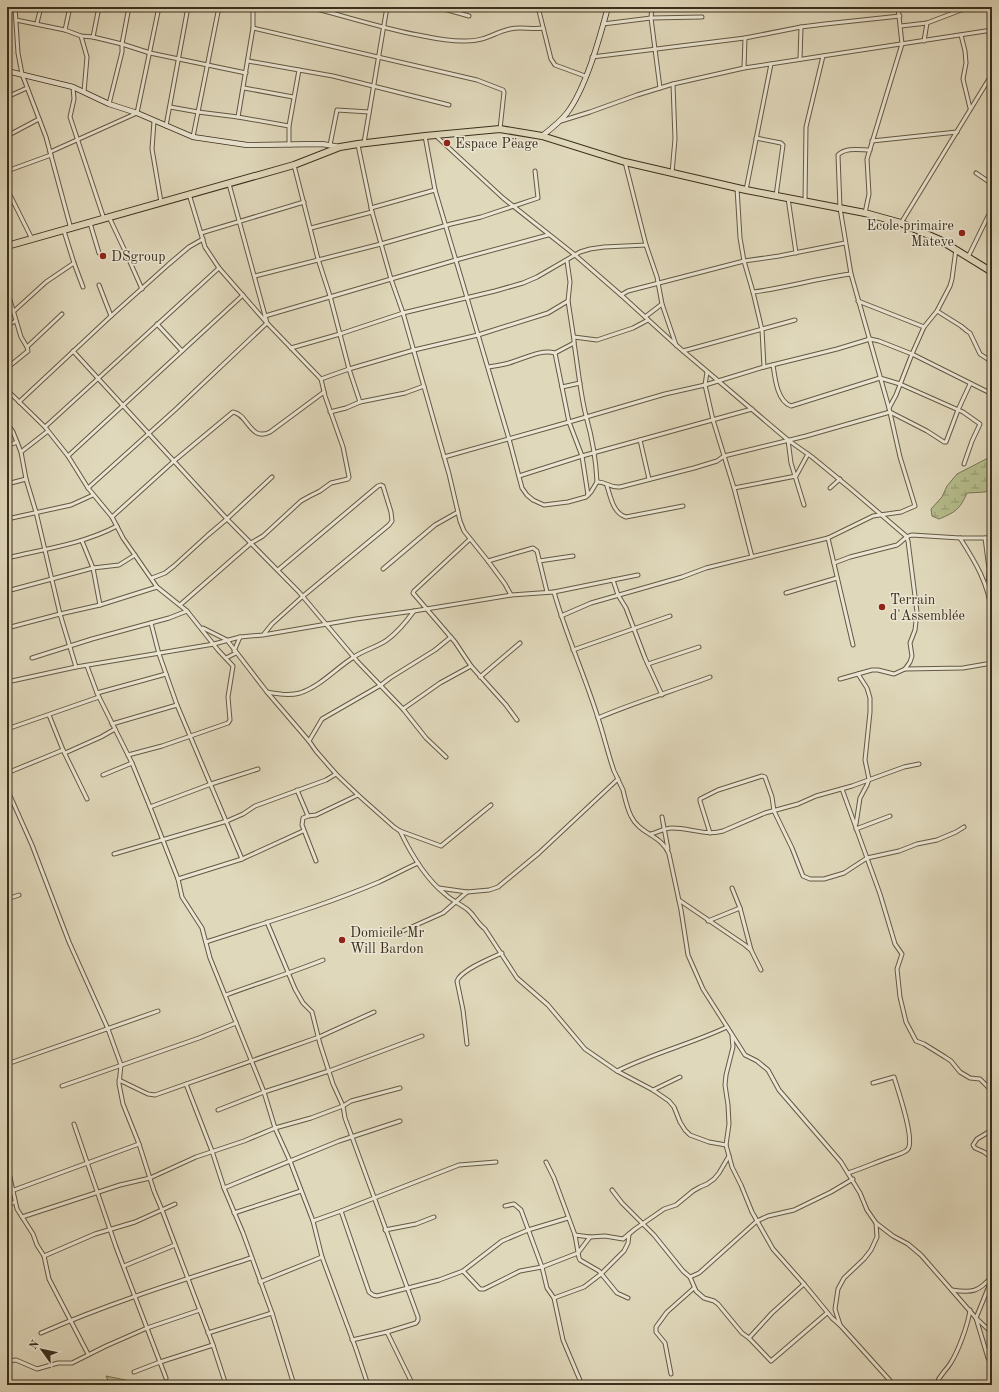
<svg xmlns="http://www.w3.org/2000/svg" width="999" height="1392" font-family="'Old Standard TT',serif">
<defs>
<pattern id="wetland-marsh" width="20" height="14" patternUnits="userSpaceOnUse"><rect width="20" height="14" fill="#b6be8d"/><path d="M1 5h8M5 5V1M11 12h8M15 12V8" fill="none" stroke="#959b73"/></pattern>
</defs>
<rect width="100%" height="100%" fill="#e0d8bb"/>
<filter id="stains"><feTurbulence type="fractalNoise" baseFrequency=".005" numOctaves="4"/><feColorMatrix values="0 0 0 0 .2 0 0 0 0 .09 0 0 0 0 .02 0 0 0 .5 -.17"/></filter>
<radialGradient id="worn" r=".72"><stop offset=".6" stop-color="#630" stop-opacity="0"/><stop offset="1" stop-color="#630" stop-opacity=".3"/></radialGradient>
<g fill="url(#wetland-marsh)" stroke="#787655">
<path d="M992,456V488L985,492L967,493C960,509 956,512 939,519L932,516L931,509L942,497L947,486L957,474Z"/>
<path d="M106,1376L150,1385H110Z"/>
</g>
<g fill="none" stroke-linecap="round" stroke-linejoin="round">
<g stroke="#645944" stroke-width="5">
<g id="street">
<path d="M15,7L18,53L22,74L46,137L71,229"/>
<path d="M309,7C345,16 381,28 418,35C433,38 451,42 466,41C486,41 493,33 510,29C521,26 532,30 543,28"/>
<path d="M437,7L469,16"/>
<path d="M538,7L551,59L555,65L585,76"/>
<path d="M652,7L651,18L660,88"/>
<path d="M16,20L65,30L81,36L93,37L122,44L150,53L246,73"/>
<path d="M37,23L41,7"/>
<path d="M603,24L651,18L702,17"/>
<path d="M901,26L927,23L969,7"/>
<path d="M253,28V7"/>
<path d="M65,30L70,7"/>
<path d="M961,35L965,51L966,63L963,79L970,108"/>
<path d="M81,36L87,57L84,92"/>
<path d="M93,37L99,7"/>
<path d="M924,41L927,23"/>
<path d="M592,57L745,38L801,27L825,24L900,16"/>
<path d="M800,59L801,27"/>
<path d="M248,61L299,70"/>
<path d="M744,68L745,38"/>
<path d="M73,87L74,99L70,117L104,219"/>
<path d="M244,88L293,97"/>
<path d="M7,97L27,88"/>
<path d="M109,104L122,52V44L129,7"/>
<path d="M170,107L198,112L238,117"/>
<path d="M154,121L152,149L161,202"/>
<path d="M561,121L590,112L637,95L673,84L744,68L992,30"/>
<path d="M166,126L188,7"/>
<path d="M289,126L299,70L333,76L449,105"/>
<path d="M7,136L39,119"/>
<path d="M425,136L435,190L509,439L522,488L527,495L533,500L544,505L568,502L586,497L591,492L597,482C605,481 609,488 620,487L694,468L717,461L724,456L806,436L890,412L927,431L944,442H946L958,410L970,384"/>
<path d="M436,136L503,198L575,255L621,295L676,345L788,440L812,457L851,489L906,536L908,541L917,612L915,630L910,643L912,656L910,662L905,669L894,674L878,670H872L840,679"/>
<path d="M193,137L219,7"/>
<path d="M756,138L781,143L783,145L776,196"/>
<path d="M872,141L957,132"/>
<path d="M364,143L387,7"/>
<path d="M289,145V126L238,117L253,28L477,80L503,90L504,92L500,129"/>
<path d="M330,145L337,110L369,112"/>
<path d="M358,145L372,212L391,279L403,313L449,474L460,521L464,531L488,561L505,584L511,595L554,592C566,635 585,676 598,718C604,736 608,754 614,771C617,777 620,784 623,790C625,799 627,808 631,816C639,834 662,835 669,854L681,910L688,955L703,989L745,1055L757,1061L768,1070L779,1090L841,1162L860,1193L867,1210L876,1223L877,1237L871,1250L864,1259L844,1278L838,1289L835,1309L840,1325"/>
<path d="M50,152L137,113L159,7"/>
<path d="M625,162L646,245L657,277L662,304L676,345"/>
<path d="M294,165L318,259L330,296L349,369L360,402"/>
<path d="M7,171L51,155"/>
<path d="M672,173L675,139L673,84"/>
<path d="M976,173L992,184"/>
<path d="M737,188L740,238L744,261L753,292L762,330L764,367"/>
<path d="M7,189L32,239"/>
<path d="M746,190L771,64"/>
<path d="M788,198L796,253"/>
<path d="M805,201L806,127L823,56"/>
<path d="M371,208L435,190"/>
<path d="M865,213L869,194L867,159L902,44L898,7"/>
<path d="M109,217L126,253L142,289"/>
<path d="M90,223L99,253"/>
<path d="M901,223L992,74"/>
<path d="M311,228L372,212"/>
<path d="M64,231L74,263L83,287"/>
<path d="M201,233L304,202"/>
<path d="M968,257L992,208"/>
<path d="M255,276L381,244L451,224L481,217L538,198L535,171"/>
<path d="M99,285L111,316"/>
<path d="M7,290L21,337L27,347"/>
<path d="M753,292C786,288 818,278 851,274"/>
<path d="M621,295L628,291L744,261L779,256L845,243"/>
<path d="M858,301L924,327"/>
<path d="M937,311L961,326L967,331L970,333L980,354L992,362"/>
<path d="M13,312L46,282L74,263"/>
<path d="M265,316L456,260L548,235"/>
<path d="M645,317L662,304"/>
<path d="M157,324L182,351"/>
<path d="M7,325L16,321"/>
<path d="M574,337L597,340L633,328L648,320"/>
<path d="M574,343C578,367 580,392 586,416C592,437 596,460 597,482"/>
<path d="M291,348L340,334L403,313L495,291L523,283L537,277L580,252L590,249L604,247L646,245"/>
<path d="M73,351L227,519L299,592L357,661L403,709L426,738L446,757"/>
<path d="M683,351L795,320"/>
<path d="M773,365C775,378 777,401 791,406L880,378L900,384L963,412L980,424L972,441L964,464"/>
<path d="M488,367C495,366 502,365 509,363C524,359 540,349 555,353"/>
<path d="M7,368L28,351L27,347L62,314"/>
<path d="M707,372L705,385L713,420L734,488L752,557"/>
<path d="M321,379L349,369L414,350L478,335L548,313L568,301"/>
<path d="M562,387L580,383"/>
<path d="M7,390L45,427L68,456L88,488L112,517L123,538L157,587L187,611L218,650L233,666L228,697L230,720L228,723L162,746L128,755"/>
<path d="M19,402L111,316L169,264L189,247L203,239"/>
<path d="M889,408L896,395L912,354L924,327L937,311L950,286L952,279L956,249"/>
<path d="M330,412L346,408L360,402L405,393L424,386"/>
<path d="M7,423L13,432L21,452L26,479L36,512L60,614L76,667"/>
<path d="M45,427L219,268"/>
<path d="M640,440L649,479"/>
<path d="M788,440L791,463L804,505"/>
<path d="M7,446L17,442"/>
<path d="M21,452L48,431"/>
<path d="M68,456L243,295"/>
<path d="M444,457L569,422L555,353L574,343V340L568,301L570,282L567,261"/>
<path d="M519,476L582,456L752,409"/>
<path d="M7,484L26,479"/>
<path d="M607,486C611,498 613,513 626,517L683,506"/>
<path d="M88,488L176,409L267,323L229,184"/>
<path d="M734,488L796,476L808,454"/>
<path d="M830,488L840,479"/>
<path d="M588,495L582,456L569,422L665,394L705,385L764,367L837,349L870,339L879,341L912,354L992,394"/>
<path d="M112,517L174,461L233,412C248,414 250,442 270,432L324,392"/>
<path d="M7,519L71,505L93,495"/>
<path d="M828,538L853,645"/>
<path d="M960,538C976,563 988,583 992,613"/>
<path d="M985,538L989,569L988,589"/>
<path d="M470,539L414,591L413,593L455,642L471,666L506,705L517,720"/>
<path d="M82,541L93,568L100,605"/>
<path d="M7,558C44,549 83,544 117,526"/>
<path d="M488,561L533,548L537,551L547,592"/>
<path d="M539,561L573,556"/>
<path d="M834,563L850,557L897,545C903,541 905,536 912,535L960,538H992"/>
<path d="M383,569L435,525L458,512"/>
<path d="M152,578L165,573L174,566L208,535L227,519L272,477"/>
<path d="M613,580L638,575"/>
<path d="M7,591L93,568L119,565L135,555"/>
<path d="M554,592L613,580L618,595L626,608L645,658L662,695"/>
<path d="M786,593L837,578"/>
<path d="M180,605L251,543L263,536L301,501L310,496L320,491L331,483L348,479L349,477L343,447L325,396L321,379L267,323L219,268L205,247L189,194"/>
<path d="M561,616L591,603L682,577L706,568L828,538L873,516L901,512L915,506L900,457L889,408L851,274L840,208L838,155C846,147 860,150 870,150"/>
<path d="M151,623L159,654L177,705L242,859"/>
<path d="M7,628L60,614L100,605L157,587"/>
<path d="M203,628L227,640L267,692L309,741L316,751L336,774L358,795"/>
<path d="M264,634L272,624L302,597L389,525L392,521L391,512L383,486L381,485L378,486L278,570"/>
<path d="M573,650L670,616"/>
<path d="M234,651L240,637"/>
<path d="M32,658L92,639L169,618L187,611"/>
<path d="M226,658L236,653"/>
<path d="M648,664L699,647"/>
<path d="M87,666L97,693L132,763L150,807L178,879L182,897L202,928L210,958L264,1092L275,1128L290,1161L313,1221L322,1257L356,1349L368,1385"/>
<path d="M905,669L963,668L992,663"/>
<path d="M480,677L520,643"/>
<path d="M7,682L76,667L214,644L240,637L263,635L356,619L414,611L511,595"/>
<path d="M267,692C278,694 289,696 300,693C321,686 336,668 354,657C364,650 377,647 387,640C398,632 406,622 414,611"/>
<path d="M97,693L166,674"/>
<path d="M403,709L440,683L471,666"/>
<path d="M49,715L63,750L87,799"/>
<path d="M598,718C635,702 673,691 710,677"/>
<path d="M112,724L177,705"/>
<path d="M7,729L99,697"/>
<path d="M309,741L322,719L381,685L390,678L435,650L451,637"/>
<path d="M992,743V742"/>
<path d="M65,753L101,737L115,729"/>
<path d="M7,773L63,750"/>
<path d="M103,775L132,763"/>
<path d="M7,789L32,845L69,942L108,1029L121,1065L119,1084L123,1104L139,1144L154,1191L162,1210L213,1345L226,1385"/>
<path d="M842,789L880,894L895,944L902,954L897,969L900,997L906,1022L916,1041L924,1044L945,1057L951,1061L960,1072L970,1078L980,1079L992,1091"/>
<path d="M297,790L308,816L303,818L302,825L316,861"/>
<path d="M150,807L211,784L258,769"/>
<path d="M308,816L316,815L358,795L394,827L400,831L441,846L491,805"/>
<path d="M662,817L668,849"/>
<path d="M856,824L860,798L867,785L869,779L865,760L870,712V698L867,688L858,674"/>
<path d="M856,829L890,816"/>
<path d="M400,831C411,854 425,878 445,894C452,901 461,904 468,910C475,916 477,923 485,929L517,978L548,1005L585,1049L617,1071L653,1090L669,1101L674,1107L680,1122L685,1130L690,1135L709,1142L726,1145"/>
<path d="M710,833L700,801V799L718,790L762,776L765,777L772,797L774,811L792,848L801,871L803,876L810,879H824L844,873L867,858L899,851L917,844L937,840L956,832L964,827"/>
<path d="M651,834C658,832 665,828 672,828C690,828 706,836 723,831L765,813L798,804L816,796L852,786L904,767L919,764"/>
<path d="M114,854L227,821L243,814L255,806L326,780L336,774"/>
<path d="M178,879L242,859L303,831"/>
<path d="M439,888L467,892L489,890L498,887L539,853L618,779"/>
<path d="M732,888L740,908L751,950"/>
<path d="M7,899L19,895"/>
<path d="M679,900L745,945L751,950L761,970"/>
<path d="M708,921L740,908"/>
<path d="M267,922L295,989L303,1003L312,1012L320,1044L333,1084L343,1106L345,1118L352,1137L418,1317V1320L416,1323L387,1332"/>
<path d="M396,934L443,913L467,892"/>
<path d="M206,942C264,923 323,906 379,882C392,876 405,869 418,863"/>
<path d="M226,995C258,983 291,973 323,960"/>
<path d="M732,1036L733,1047L726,1075L725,1085L728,1105L729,1124L726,1145L732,1167L741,1185L752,1212L773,1249L804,1284"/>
<path d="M467,1044L463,1010L457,981C461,970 491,958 502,953"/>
<path d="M7,1064L158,1011"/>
<path d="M617,1071C653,1053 691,1044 727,1027"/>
<path d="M119,1080L148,1094L155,1095L319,1037L374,1012"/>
<path d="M186,1084L212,1151L224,1188L243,1233L272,1313L294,1385"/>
<path d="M62,1086L199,1038L236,1023"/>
<path d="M653,1090L680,1077"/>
<path d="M218,1110L264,1092L329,1071L422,1036"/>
<path d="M74,1124L116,1247L166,1378"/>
<path d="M992,1130L977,1139L973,1145L975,1148L984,1152L992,1158"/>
<path d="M546,1162L554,1178L575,1235L579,1258L580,1260L599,1271L617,1293L628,1298"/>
<path d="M7,1164L17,1209L33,1234L37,1245L44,1256L49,1279L88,1354"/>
<path d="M848,1173C864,1168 878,1161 894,1156C898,1154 905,1153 908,1149C915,1139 898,1090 894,1077L873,1083"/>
<path d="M224,1188L339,1141L400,1121"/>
<path d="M14,1190L139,1144"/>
<path d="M612,1190L622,1203L654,1235L683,1271L690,1277L696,1291L704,1298L714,1301L718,1304L742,1333L749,1338L772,1313L804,1284L832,1318L840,1325L894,1385"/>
<path d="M7,1205L15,1202"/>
<path d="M505,1206L514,1204L521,1210L542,1267L547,1288L554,1298L563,1340L582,1385"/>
<path d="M341,1211L369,1292L373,1295L377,1296L439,1280L463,1271L502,1241L528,1230L568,1218"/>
<path d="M234,1213L301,1191"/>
<path d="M22,1217L120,1185L150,1178L196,1157L244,1141L275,1128L311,1118L343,1106L351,1101L400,1088"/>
<path d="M313,1221L341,1211L459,1165L496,1162"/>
<path d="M876,1223L893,1236L908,1244L921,1255L976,1318L992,1333"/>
<path d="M385,1230L416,1224L434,1217"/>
<path d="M575,1235L590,1237L605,1236L623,1239L635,1229L664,1209L676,1205L693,1191L700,1187L707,1184L714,1179L719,1173L729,1156"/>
<path d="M44,1256L95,1234L135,1222L175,1204"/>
<path d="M124,1266L175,1245"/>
<path d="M463,1271L480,1289H484L520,1271L542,1267L578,1253L590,1237"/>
<path d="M690,1277L699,1273L757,1221L768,1216L794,1210L831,1192L853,1179"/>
<path d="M260,1282L322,1257"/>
<path d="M989,1286L976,1318L988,1358L992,1366"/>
<path d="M952,1290C972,1293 979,1292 992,1276"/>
<path d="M554,1298L584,1287L601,1274L624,1251L628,1243L629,1234"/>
<path d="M41,1333C109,1303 180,1281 251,1258"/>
<path d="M208,1333L272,1313"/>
<path d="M749,1338L771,1361L827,1313"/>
<path d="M352,1340L387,1332L413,1385"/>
<path d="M7,1361L16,1360L37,1369L58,1363H72L106,1346L147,1328L200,1310"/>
<path d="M134,1372L160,1362L213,1345"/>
<path d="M671,1374L665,1343L656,1332V1327L667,1312L694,1288"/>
<path d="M936,1385C940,1374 944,1373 950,1364C958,1352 968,1325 970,1310"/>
</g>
</g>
<g stroke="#3b2f1d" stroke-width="6">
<g id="secondary">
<path d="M7,71L73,87L109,104L137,113L193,137L247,145L322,144L340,147"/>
<path d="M542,136C551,129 560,122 567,113C586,88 600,37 608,7"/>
</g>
</g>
<g stroke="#3b2f1d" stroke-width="8">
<path id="highway" d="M7,246L294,165L340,147L358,144L425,136L500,129L542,136L625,162L746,190L865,213L901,223L940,240L992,272"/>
</g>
<use href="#street" stroke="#ebe6d3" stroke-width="3"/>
<use href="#secondary" stroke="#ebe6d3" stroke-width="4.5"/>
<use href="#highway" stroke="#e0d8bb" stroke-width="6"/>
</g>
<g fill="#8f2418" stroke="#ebe6d3" stroke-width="1.5">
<circle cx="447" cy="143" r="4"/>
<circle cx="962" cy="233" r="4"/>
<circle cx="103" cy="256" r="4"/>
<circle cx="882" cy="607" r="4"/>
<circle cx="342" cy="940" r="4"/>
</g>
<g text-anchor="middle" stroke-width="3" stroke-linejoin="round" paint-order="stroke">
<g font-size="14" fill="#3b2f1d" stroke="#ebe6d3" text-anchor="start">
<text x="455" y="148">Espace Pëage</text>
<text x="954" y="230" text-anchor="end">Ecole primaire<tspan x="954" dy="16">Mateve</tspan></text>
<text x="111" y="261">DSgroup</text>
<text x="890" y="604">Terrain<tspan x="890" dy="16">d'Assemblée</tspan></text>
<text x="350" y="937">Domicile Mr<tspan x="350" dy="16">Will Bardon</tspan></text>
</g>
</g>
<rect width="999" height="1392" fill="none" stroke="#e0d8bb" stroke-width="24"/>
<rect x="8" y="8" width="983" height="1376" fill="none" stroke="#3b2f1d" stroke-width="2"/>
<rect x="12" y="12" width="975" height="1368" fill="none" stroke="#3b2f1d"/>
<g transform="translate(42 1350) rotate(303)" stroke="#ebe6d3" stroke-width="3" paint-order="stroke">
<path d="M0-3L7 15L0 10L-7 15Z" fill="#3b2f1d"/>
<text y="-6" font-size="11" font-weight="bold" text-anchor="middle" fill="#3b2f1d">N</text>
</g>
<rect width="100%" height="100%" filter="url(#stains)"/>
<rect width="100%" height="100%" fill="url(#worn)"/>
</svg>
